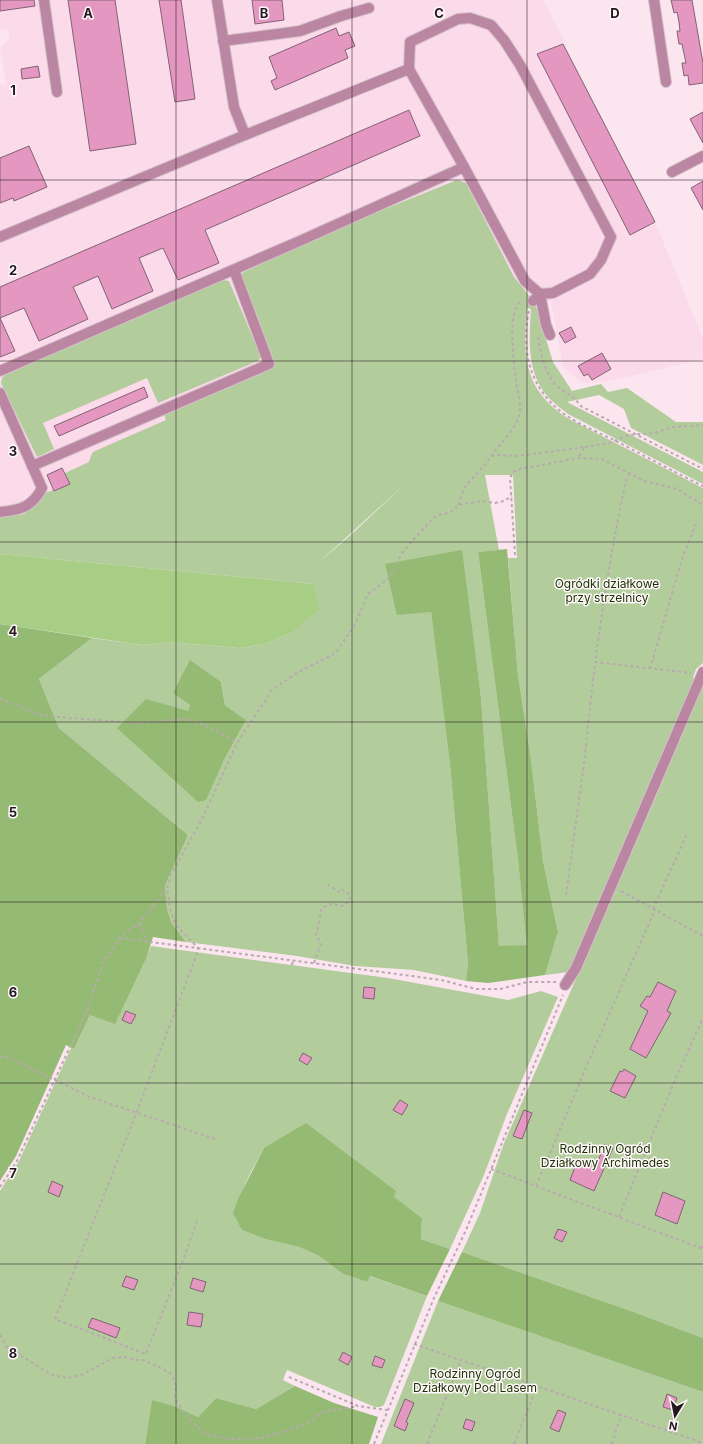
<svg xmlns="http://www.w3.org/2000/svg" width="703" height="1444" font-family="Inter,sans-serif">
<rect width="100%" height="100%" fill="#fbe6f0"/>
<path fill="#fbdaea" d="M0,0H543L564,40L563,44L655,222L703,338V359L610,381L582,383L563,367L551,302L492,278L0,529V85L6,84L0,47L10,38L8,29L0,31Z"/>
<g fill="#b2cd9b" fill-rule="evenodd">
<path d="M457,180L466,183L514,277L535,303L553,362L572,391L601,384L608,392L627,388L676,422H703V465L631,428L624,409L599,395L567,402L703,472V484L568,414C562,409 556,405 551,400C526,375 529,341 531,309L527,308C523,358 523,389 569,419L703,488V663L696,669L693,678L695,679L569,972L545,975L558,930L543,861L531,759L518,675L508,558H517L513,475H485L499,550L478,552L518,860L528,945L499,947L481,697L461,551L385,565L431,612L450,765L468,964L466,981L414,970L355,966L297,956L186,942L171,922L167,908L165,886L188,835L59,728L39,679L92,638L142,645L168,642L240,648L264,644L291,633L313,584L0,554V517L24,514L45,493L69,484L65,473L89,462L92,453L95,451L166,420L164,414L272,368L240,274L323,234ZM406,483L354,532L316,565ZM221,682L225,705L246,720L224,760L205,800L188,711L190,705Z"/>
<path d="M223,280L229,281L261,357L258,361L158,403L147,378L43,423L54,449L37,457L1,383L2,378L8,372Z"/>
<path d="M703,685V1338L631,1311L462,1252L480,1213L504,1143L654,801Z"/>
<path d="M151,946L388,978L508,1000L541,991L558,997L507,1114L484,1175L450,1249L421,1239L422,1218L393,1197L264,1148C251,1173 230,1202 242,1230L265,1239L299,1247L319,1256L343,1274L367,1282L369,1276L427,1296L384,1405L380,1407H375L287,1370L283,1380L295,1386L256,1409L216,1398L198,1417L177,1407L152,1401L145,1444H0V1191L19,1161L71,1048L74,1049L90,1015L147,956Z"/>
<path d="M438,1301L703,1392V1444H381Z"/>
</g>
<g fill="#95ba73">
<path d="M507,549L518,675L531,759L543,861L558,931L545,975L488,983L466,981L468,964L450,765L431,612L397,615L385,564L462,550L481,697L499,946L527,945L518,860L478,552Z"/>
<path d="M0,624L92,638L39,679L59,728L188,835L165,886L167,908L171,922L186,942L153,937L147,956L115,1024L90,1015L74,1049L66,1045L16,1156L0,1181Z"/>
<path d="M190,660L221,682L225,705L246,720L224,760L206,800L198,802L117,728L146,699L188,711L190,705L173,693Z"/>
<path d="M306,1123L396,1191L394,1197L422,1218L421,1239L450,1249L427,1296L370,1276L367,1282L343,1274L319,1256L299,1247L265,1239L242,1230L233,1213L239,1197L264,1148Z"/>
<path d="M462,1252L631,1311L703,1338V1392L438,1301Z"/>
<path d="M295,1386L334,1403L378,1417L369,1444H145L152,1400L177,1407L198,1417L216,1398L256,1409Z"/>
</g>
<path fill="#a8ce86" d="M0,554L313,584L319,609L291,633L264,644L240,648L168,642L142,645L0,624Z"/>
<g fill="#e498c1" stroke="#806372">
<path d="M0,0H34L35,6L0,11Z"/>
<path d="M68,0H115L136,144L90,151Z"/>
<path d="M159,0H181L195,99L175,102Z"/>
<path d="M252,0H282L284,20L255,24Z"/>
<path d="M671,0H692L703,63V83L689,85L688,75L684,76L682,63H686L682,44H679L677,31H680L679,22L677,12L674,13Z"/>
<path d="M336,28L339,36L349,32L355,46L345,50L348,58L275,90L271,81L277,78L269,57Z"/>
<path d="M563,44L655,222L630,235L537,54Z"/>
<path d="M38,66L40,77L22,79L21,69Z"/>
<path d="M409,110L420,136L205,230L219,263L178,280L163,248L139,258L153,291L112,309L98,276L73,287L88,319L39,341L24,308L0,318L15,351L0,357V287Z"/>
<path d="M703,112V143L690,119Z"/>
<path d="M29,146L47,187L14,201L13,198L0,203V158Z"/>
<path d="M703,181V210L691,188Z"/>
<path d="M571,327L576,337L565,343L559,333Z"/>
<path d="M602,353L611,369L592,380L588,374L584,376L578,366Z"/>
<path d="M144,387L148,397L59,436L54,426Z"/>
<path d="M62,468L70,484L54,491L47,475Z"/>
<path d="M658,982L676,991L667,1011L671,1013L646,1058L630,1049L648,1011L640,1006L647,996L650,997Z"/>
<path d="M364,987L375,988L374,999L363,998Z"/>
<path d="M126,1011L136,1015L131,1024L122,1020Z"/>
<path d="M303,1053L312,1058L307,1065L299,1060Z"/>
<path d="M624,1069L636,1076L625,1098L610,1091L620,1071L622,1072Z"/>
<path d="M400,1100L408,1105L402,1115L393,1110Z"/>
<path d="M524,1110L532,1113L522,1139L513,1136Z"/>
<path d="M605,1144L613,1148L594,1191L570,1180L578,1159L596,1166Z"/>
<path d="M52,1181L63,1186L59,1197L48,1192Z"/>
<path d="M663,1192L685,1201L677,1224L655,1215Z"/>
<path d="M558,1229L567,1232L562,1242L554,1238Z"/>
<path d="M126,1276L138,1280L134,1290L122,1286Z"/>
<path d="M193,1278L206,1282L203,1292L190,1288Z"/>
<path d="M189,1312L203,1314L201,1327L187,1325Z"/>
<path d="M92,1318L120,1328L116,1338L88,1327Z"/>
<path d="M343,1352L352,1357L348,1365L339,1360Z"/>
<path d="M375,1356L385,1360L382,1368L372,1365Z"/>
<path d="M667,1394L677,1398L673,1410L663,1407Z"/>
<path d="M405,1399L414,1403L406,1422L408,1423L405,1431L394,1426Z"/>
<path d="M558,1410L566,1413L559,1432L550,1428Z"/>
<path d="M466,1419L475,1422L472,1431L463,1428Z"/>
</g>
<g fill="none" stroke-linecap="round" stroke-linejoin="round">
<g stroke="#d4c1ca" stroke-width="12">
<g id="minor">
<path d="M44,0L57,92"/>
<path d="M217,0L234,107L245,135"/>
<path d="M654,0L666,82"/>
<path d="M223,41L300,31L341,16L369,8"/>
<path d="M409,69L410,42L458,19L470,18L491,25L504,40L520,65L611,237L601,260L590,274L553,293L540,294L546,325L550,335"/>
<path d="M672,172L703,156"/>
<path d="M0,237L245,135L409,69L464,167L525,281L540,294L533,301"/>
<path d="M0,371L302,240L464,167"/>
<path d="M0,393L42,488C32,507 21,510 0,512"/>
<path d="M32,466L269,364L234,270"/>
<path d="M565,985L576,968L703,672"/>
</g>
</g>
<g stroke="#baa8b1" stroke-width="2" stroke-dasharray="3 3" stroke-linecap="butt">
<path d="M529,311C520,352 531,392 567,416C582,426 600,433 616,441C645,456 674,472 703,486"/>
<path d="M538,337C541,354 545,375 558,387C566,394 575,395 579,405L703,469"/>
<path d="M585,447L609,443L629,435L654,433L673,427L703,425"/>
<path d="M491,456C501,443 519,426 520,410C521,401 517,389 516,380C514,363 506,310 522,300"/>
<path d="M630,474L627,476C613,538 604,600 595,662L691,673"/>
<path d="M458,505C461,499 462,492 465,487C473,476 484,468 491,456L498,455L517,456L585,447L578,458"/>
<path d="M515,555L510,478L513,472L520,469L578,458L602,459L644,481L677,489L703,505"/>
<path d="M650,669L682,559L696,524"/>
<path d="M0,699L41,715L70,718L138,723L184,719C204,722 221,733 237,743"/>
<path d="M621,891L703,936"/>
<path d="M566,895L584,763L595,662"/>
<path d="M653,909L688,832"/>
<path d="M139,924L147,941"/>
<path d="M120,938L412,976L441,980L476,989H500L527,982H556"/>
<path d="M314,963L321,944L316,935L322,908L331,904L345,906L350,898V895L341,889L339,892L329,885L328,887"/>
<path d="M292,965L293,960"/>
<path d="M0,1056L10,1058L90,1097L218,1140"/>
<path d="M491,1169L703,1249"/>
<path d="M536,1186L596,1044L655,910"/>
<path d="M0,1187L17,1161L88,1008L104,960L120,938L127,931L139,924L167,888"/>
<path d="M619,1217L675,1080L703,1018"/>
<path d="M197,1221L182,1263L146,1354L55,1319L136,1114L198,951V948L176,925L171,913L167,888L171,875L203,817L237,743L272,690L298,672L332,655L338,650L355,624L368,594L389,578L396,566L401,554L433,518L438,515L449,513L455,509L458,505L481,501L495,503L504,501L512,496"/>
<path d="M701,1249L703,1245"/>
<path d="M0,1335L7,1347L52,1375L67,1378L81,1375L113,1358L126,1357L136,1360H143L163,1369L171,1374L176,1385L175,1399L188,1418L207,1435L231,1439L262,1438L290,1430L306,1424L323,1412L358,1406"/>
<path d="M414,1344L703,1443"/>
<path d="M289,1377L358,1406L387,1410"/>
<path d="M374,1444L434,1298L466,1230L563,995"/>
<path d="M427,1444L461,1360"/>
<path d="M514,1444L537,1386"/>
<path d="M612,1444L621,1415"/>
</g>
<use href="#minor" stroke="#bb86a2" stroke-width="10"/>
</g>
<path fill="none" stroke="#24181e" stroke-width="1" stroke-opacity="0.55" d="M176,0V1444M352,0V1444M527,0V1444M0,180H703M0,361H703M0,542H703M0,722H703M0,902H703M0,1083H703M0,1264H703"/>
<g text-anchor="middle" stroke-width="3" stroke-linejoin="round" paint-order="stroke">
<g font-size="12" fill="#1b3100" stroke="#fff8fb">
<text x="607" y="588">Ogródki działkowe<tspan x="607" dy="14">przy strzelnicy</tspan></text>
<text x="605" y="1153">Rodzinny Ogród<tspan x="605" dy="14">Działkowy Archimedes</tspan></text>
<text x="475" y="1378">Rodzinny Ogród<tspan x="475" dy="14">Działkowy Pod Lasem</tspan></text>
</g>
</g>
<g font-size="13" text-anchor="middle" font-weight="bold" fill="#24181e" stroke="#fff8fb" stroke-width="3" stroke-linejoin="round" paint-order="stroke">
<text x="88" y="18">A</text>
<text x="264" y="18">B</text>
<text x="439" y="18">C</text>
<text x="615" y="18">D</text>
<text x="13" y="95">1</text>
<text x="13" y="275">2</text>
<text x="13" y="456">3</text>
<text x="13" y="636">4</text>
<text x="13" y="817">5</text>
<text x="13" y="997">6</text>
<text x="13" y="1178">7</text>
<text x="13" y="1358">8</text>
</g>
<g transform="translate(675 1416) rotate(190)" stroke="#fff8fb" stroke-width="3" paint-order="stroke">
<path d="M0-3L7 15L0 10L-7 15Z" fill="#24181e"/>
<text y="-6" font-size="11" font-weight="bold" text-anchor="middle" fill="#24181e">N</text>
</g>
</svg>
